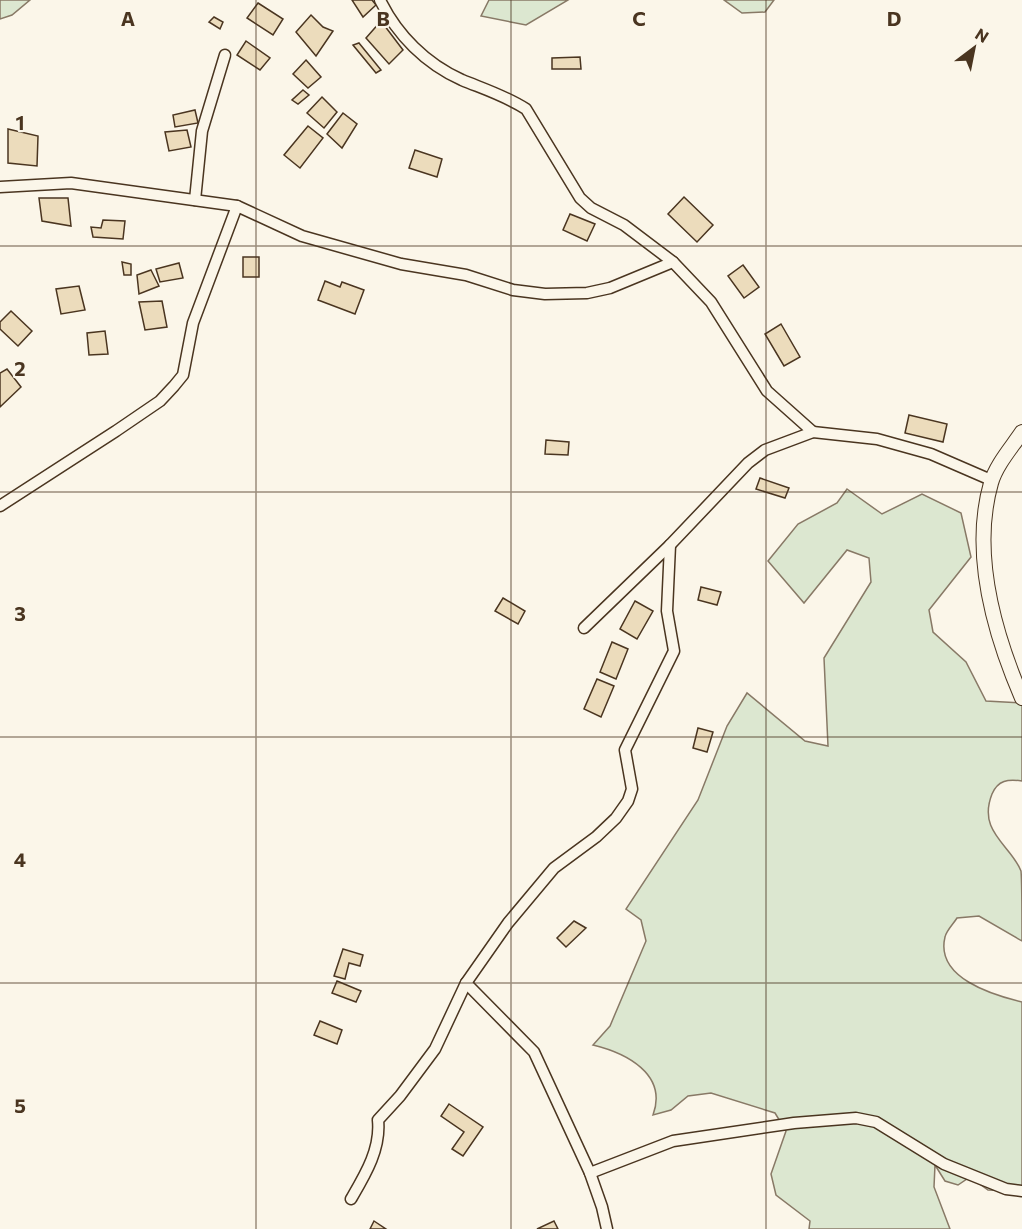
<svg xmlns="http://www.w3.org/2000/svg" width="1022" height="1229" font-family="Commissioner,sans-serif">
<rect width="100%" height="100%" fill="#fbf6e9"/>
<g fill="#dce7d0" stroke="#887966" stroke-width="1.5">
<path d="M0,0H30L12,15L0,19Z"/>
<path d="M489,0H568L526,25L481,16Z"/>
<path d="M724,0H774L765,12L742,13Z"/>
<path d="M847,489L882,514L922,494L961,513L971,557L929,610L933,632L966,662L986,701L1022,703V781C1008,779 998,780 992,794C977,832 1011,845 1021,871C1022,882 1022,927 1022,941L979,916L957,918C954,923 946,931 945,937C935,978 993,995 1022,1002V1191L988,1190L970,1177L958,1185L945,1181L935,1165L934,1187L950,1229H809L810,1221L776,1195L771,1174L786,1131L775,1113L711,1093L688,1096L671,1110L653,1115C668,1074 626,1053 593,1045L610,1026L646,941L641,920L626,909L698,800L727,726L747,693L805,741L828,746L824,658L871,582L869,558L847,550L804,603L768,561L798,524L837,503Z"/>
</g>
<g fill="#ecdcbc" stroke="#4a3520" stroke-width="1.5">
<path d="M352,0H372L376,5L363,17Z"/>
<path d="M258,3L283,19L273,35L247,18Z"/>
<path d="M311,15L323,27L333,31L316,56L296,32Z"/>
<path d="M214,17L223,22L220,29L209,22Z"/>
<path d="M381,21L403,50L389,64L366,38Z"/>
<path d="M246,41L270,58L260,70L237,55Z"/>
<path d="M359,43L381,70L376,73L353,45Z"/>
<path d="M580,57L581,69H552V58Z"/>
<path d="M306,60L321,77L308,88L293,74Z"/>
<path d="M303,90L309,95L298,104L292,100Z"/>
<path d="M322,97L337,112L324,128L307,113Z"/>
<path d="M195,110L198,123L175,127L173,115Z"/>
<path d="M343,113L357,124L342,148L327,134Z"/>
<path d="M308,126L323,138L300,168L284,155Z"/>
<path d="M8,129L38,136L37,166L8,163Z"/>
<path d="M187,130L191,147L169,151L165,132Z"/>
<path d="M415,150L442,159L437,177L409,168Z"/>
<path d="M684,197L713,225L697,242L668,214Z"/>
<path d="M39,198H68L71,226L42,221Z"/>
<path d="M570,214L595,224L587,241L563,230Z"/>
<path d="M103,220L125,221L123,239L93,237L91,227L101,228Z"/>
<rect x="243" y="257" width="16" height="20"/>
<path d="M122,262L131,264V275H124Z"/>
<path d="M179,263L183,278L160,282L156,269Z"/>
<path d="M743,265L759,287L744,298L728,276Z"/>
<path d="M151,270L159,286L139,294L137,275Z"/>
<path d="M325,281L340,287L342,282L364,290L355,314L318,300Z"/>
<path d="M79,286L85,310L61,314L56,289Z"/>
<path d="M162,301L167,327L145,330L139,302Z"/>
<path d="M11,311L32,331L18,346L0,329V322Z"/>
<path d="M781,324L800,357L784,366L765,334Z"/>
<path d="M105,331L108,354L89,355L87,333Z"/>
<path d="M7,369L21,387L0,407V373Z"/>
<path d="M909,415L947,424L943,442L905,433Z"/>
<path d="M546,440L569,442L568,455L545,454Z"/>
<path d="M760,478L789,488L785,498L756,489Z"/>
<path d="M701,587L721,592L717,605L698,600Z"/>
<path d="M503,598L525,611L518,624L495,611Z"/>
<path d="M635,601L653,611L637,639L620,629Z"/>
<path d="M612,642L628,649L616,679L600,672Z"/>
<path d="M597,679L614,686L601,717L584,709Z"/>
<path d="M698,728L713,732L707,752L693,748Z"/>
<path d="M574,921L586,928L566,947L557,938Z"/>
<path d="M343,949L363,955L360,966L349,963L345,979L334,976Z"/>
<path d="M337,981L361,991L356,1002L332,993Z"/>
<path d="M320,1021L342,1030L337,1044L314,1035Z"/>
<path d="M449,1104L483,1127L463,1156L452,1149L464,1132L441,1116Z"/>
<path d="M374,1221L386,1229H370Z"/>
<path d="M554,1221L558,1229H537Z"/>
</g>
<g fill="none" stroke-linecap="round" stroke-linejoin="round">
<g stroke="#4a3520" stroke-width="13">
<g id="minor">
<path d="M380,0C397,35 426,64 462,80C484,89 506,96 526,109L580,198L591,208L624,225L673,262L711,302L767,391L813,432"/>
<path d="M0,187L71,183L237,206L302,236L401,264L466,275L513,290L545,294L587,293L610,288L673,262"/>
<path d="M195,200L202,131L225,55"/>
<path d="M0,506L116,431L160,401L174,386L183,375L193,323L237,206"/>
<path d="M584,628L670,545L748,463L765,450L813,432L877,439L931,454L991,480"/>
<path d="M466,983L534,1052L590,1173L602,1207L607,1229"/>
<path d="M590,1173L673,1141L794,1123L856,1118L876,1122L944,1164L1006,1189L1022,1191"/>
<path d="M351,1199C365,1175 381,1149 378,1120L400,1096L435,1049L466,983L508,923L554,868L596,837L616,818L628,801L632,789L625,750L674,651L667,611L670,545"/>
</g>
</g>
<g stroke="#4a3520" stroke-width="16">
<path id="tertiary" d="M1022,432C1012,447 996,465 991,483C971,553 994,633 1022,698"/>
</g>
<use href="#minor" stroke="#fbf6e9" stroke-width="10"/>
<use href="#tertiary" stroke="#fbf6e9" stroke-width="14"/>
</g>
<path fill="none" stroke="#4a3520" stroke-width="1.5" stroke-opacity="0.55" d="M256,0V1229M511,0V1229M766,0V1229M0,246H1022M0,492H1022M0,737H1022M0,983H1022"/>
<g font-size="20" text-anchor="middle" font-weight="bold" fill="#4a3520" stroke="#fbf6e9" stroke-width="4.5" stroke-linejoin="round" paint-order="stroke">
<text x="128" y="26">A</text>
<text x="383" y="26">B</text>
<text x="639" y="26">C</text>
<text x="894" y="26">D</text>
<text x="20" y="130">1</text>
<text x="20" y="376">2</text>
<text x="20" y="621">3</text>
<text x="20" y="867">4</text>
<text x="20" y="1113">5</text>
</g>
<g transform="translate(974 48) rotate(32)" stroke="#fbf6e9" stroke-width="4.5" paint-order="stroke">
<path d="M0-4.5L10 22L0 15L-10 22Z" fill="#4a3520"/>
<text y="-9" font-size="16" font-weight="bold" text-anchor="middle" fill="#4a3520">N</text>
</g>
</svg>
